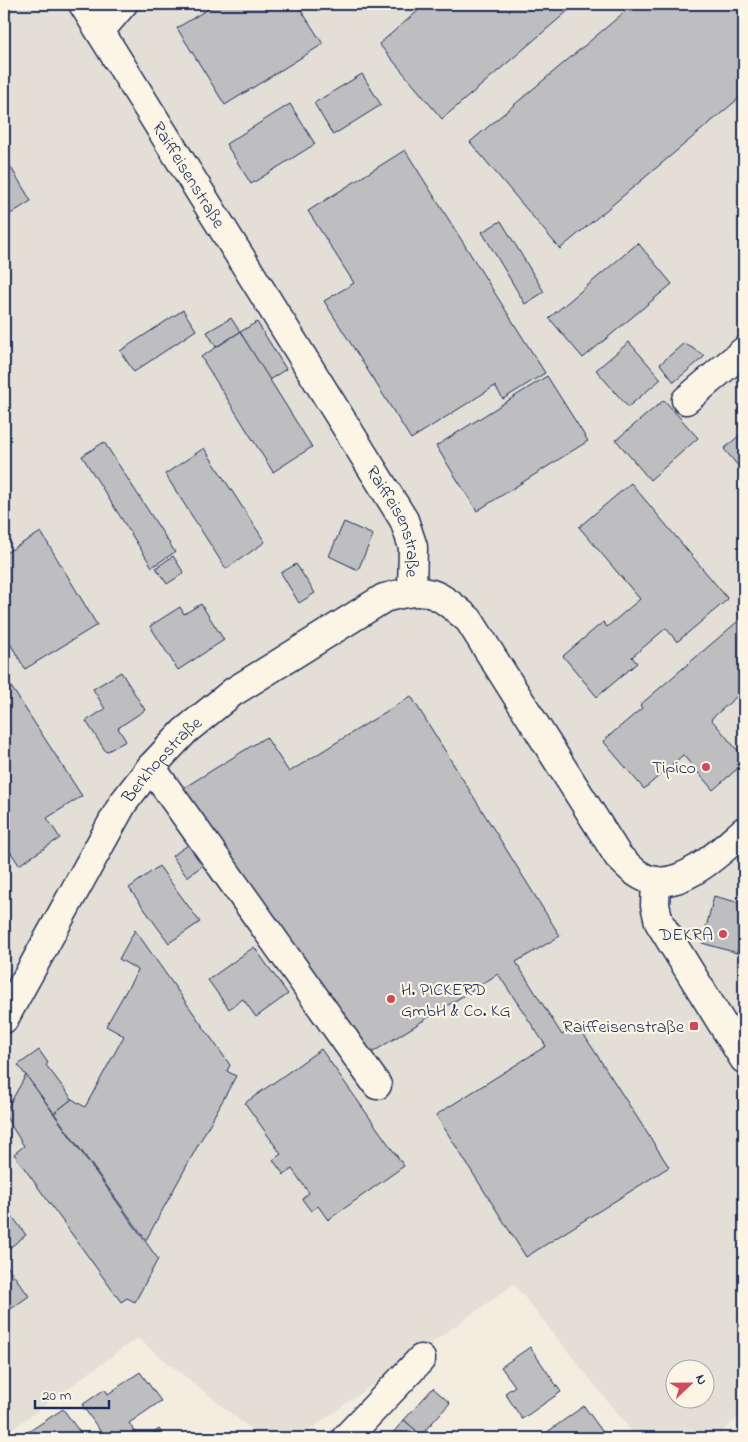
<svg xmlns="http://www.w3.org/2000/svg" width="748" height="1442" font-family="'Indie Flower',sans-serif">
<rect width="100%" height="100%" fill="#f3ede0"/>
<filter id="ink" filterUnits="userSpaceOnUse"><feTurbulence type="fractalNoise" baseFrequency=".02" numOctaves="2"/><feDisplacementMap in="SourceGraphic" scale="10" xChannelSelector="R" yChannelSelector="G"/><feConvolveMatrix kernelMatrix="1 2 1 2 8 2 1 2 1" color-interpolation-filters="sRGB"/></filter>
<g filter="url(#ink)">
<path fill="#e3dfd6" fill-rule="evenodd" d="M4,4H744V1412L715,1438H637L514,1284L298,1438H262L137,1338L4,1435ZM676,1370H706V1400H676Z"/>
<g fill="#bebec0" stroke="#1b2f5e">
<path d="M216,4H297L323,44L225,105L177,28Z"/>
<path d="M426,4H576L442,119L379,44Z"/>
<path d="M634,4H744V94L560,249L470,142Z"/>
<path d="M362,74L381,105L333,135L314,103Z"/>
<path d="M290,104L315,144L251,184L226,144Z"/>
<path d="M405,150L545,373L503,399L495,386L411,439L324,301L354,283L308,211Z"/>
<path d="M4,156L31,201L4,218Z"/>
<path d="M501,221L544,292L525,304L482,232Z"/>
<path d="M638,243L672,284L583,358L549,318Z"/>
<path d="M183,310L196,330L134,372L120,351Z"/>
<path d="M231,318L240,332L216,347L207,332Z"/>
<path d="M257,322L286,369L269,380L240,332Z"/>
<path d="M240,332L312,447L273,472L201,357Z"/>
<path d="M629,342L661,379L628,407L596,370Z"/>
<path d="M684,343L705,356L674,382L660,364Z"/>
<path d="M547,376L588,441L477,511L436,446Z"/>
<path d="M664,400L698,438L650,480L616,440Z"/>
<path d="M744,431V473L724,449Z"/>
<path d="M104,442L175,552L152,567L82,456Z"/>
<path d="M204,448L265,542L226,569L165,474Z"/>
<path d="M631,483L728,599L677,642L666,628L632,657L637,663L597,697L563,656L603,622L607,627L640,599L579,527Z"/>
<path d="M344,522L373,535L358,570L329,556Z"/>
<path d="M41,532L97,625L25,669L4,633V554Z"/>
<path d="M173,556L184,573L167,584L156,568Z"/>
<path d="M296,564L315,593L299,603L281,573Z"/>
<path d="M201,604L224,640L178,670L150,626L180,607L184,614Z"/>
<path d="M744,616V690L711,719L744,758V763L713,790L683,755L644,789L603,741L642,708L640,705Z"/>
<path d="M121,672L145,710L118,728L126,741L106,752L86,721L105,709L93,689Z"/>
<path d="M10,685L82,796L47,818L60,838L19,865L4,842V688Z"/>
<path d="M411,696L560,936L516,962L562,1035L577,1024L669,1167L526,1257L436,1115L546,1046L498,974L365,1057L177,792L266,737L289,772Z"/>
<path d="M191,843L206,863L187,877L172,856Z"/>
<path d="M159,866L200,922L169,943L129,888Z"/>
<path d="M714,896L744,904V924L737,953L702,943Z"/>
<path d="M135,930L230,1065L227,1071L236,1076L146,1240L54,1113L72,1099L85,1107L124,1036L106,1026L138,970L119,959Z"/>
<path d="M254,947L288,994L256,1017L243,999L229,1009L208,980Z"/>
<path d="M321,1049L404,1166L328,1220L318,1206L311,1211L302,1199L309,1193L292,1169L284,1175L273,1160L281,1154L245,1103Z"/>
<path d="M39,1050L48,1063L46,1065L72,1099L54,1113L18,1065Z"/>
<path d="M26,1075L158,1259L135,1302L127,1298L121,1302L14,1154L24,1146L4,1114Z"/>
<path d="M4,1205L26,1235L8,1249L4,1243Z"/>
<path d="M4,1262L29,1296L4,1314Z"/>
<path d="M530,1347L561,1392L522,1419L505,1393L515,1386L501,1367Z"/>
<path d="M140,1372L161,1401L129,1423L139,1437L144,1434L147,1438L159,1429L165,1438H105L82,1405L105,1389L108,1394Z"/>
<path d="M433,1388L450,1403L421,1435L404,1420Z"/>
<path d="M584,1406L607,1438H546L543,1435Z"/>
<path d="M63,1409L84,1438H19Z"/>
<path d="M404,1420L421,1435L418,1438H392L390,1436Z"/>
</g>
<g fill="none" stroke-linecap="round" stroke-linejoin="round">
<g stroke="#1b2f5e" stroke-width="31">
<g id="minor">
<path id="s1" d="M83,4L404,520L413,547L412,591"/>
<path d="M100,31L123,4"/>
<path d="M686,400L744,351"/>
<path d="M151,767L377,1085"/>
<path d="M656,881L655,905L659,922L744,1059"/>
<path d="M346,1438L421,1359"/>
</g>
</g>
<g stroke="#1b2f5e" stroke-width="31">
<g id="major">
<path id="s2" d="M4,1019L123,803L151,767L185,731L233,692L384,598C429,586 435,591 469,620L618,856C629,867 640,879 656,881C686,886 723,849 744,831"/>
</g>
</g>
<use href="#minor" stroke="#fcf5e5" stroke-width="28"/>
<use href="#major" stroke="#fcf5e5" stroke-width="28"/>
</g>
</g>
<g fill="#d1495b" stroke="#fcf5e5" stroke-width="2">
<circle cx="706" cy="767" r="5"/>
<circle cx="723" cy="934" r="5"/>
<circle cx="391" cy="999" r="5"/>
<rect x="689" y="1021" width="10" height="10" rx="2.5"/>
</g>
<g text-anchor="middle" stroke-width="4.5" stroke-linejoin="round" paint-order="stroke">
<g font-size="18" fill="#1b2f5e" stroke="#fcf5e5">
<text dy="6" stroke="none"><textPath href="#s1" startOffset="201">Raiffeisenstraße</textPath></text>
<text dy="6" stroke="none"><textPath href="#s1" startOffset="606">Raiffeisenstraße</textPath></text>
<text dy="6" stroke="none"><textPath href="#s2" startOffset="305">Berkhopstraße</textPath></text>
</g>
<g font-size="18" fill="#1b2f5e" stroke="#fcf5e5" text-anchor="end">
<text x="696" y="773">Tipico</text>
<text x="713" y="940">DEKRA</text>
<text x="401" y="995" text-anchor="start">H. PICKERD<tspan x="401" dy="21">GmbH &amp; Co. KG</tspan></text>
<text x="684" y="1032">Raiffeisenstraße</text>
</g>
</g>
<rect width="748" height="1442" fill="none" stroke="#fcf5e5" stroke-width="20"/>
<rect x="10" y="10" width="728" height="1422" fill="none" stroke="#1b2f5e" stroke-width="2" filter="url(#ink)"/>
<g transform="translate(690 1384) rotate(68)"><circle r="24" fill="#fcf5e5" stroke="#a2a6af"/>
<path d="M0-4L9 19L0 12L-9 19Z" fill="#d1495b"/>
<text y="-8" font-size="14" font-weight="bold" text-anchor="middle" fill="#1b2f5e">N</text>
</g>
<path d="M35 1400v8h74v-8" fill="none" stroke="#1b2f5e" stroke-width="2.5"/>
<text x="42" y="1400" font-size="15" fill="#1b2f5e" stroke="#fcf5e5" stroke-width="4" paint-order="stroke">20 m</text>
</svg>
